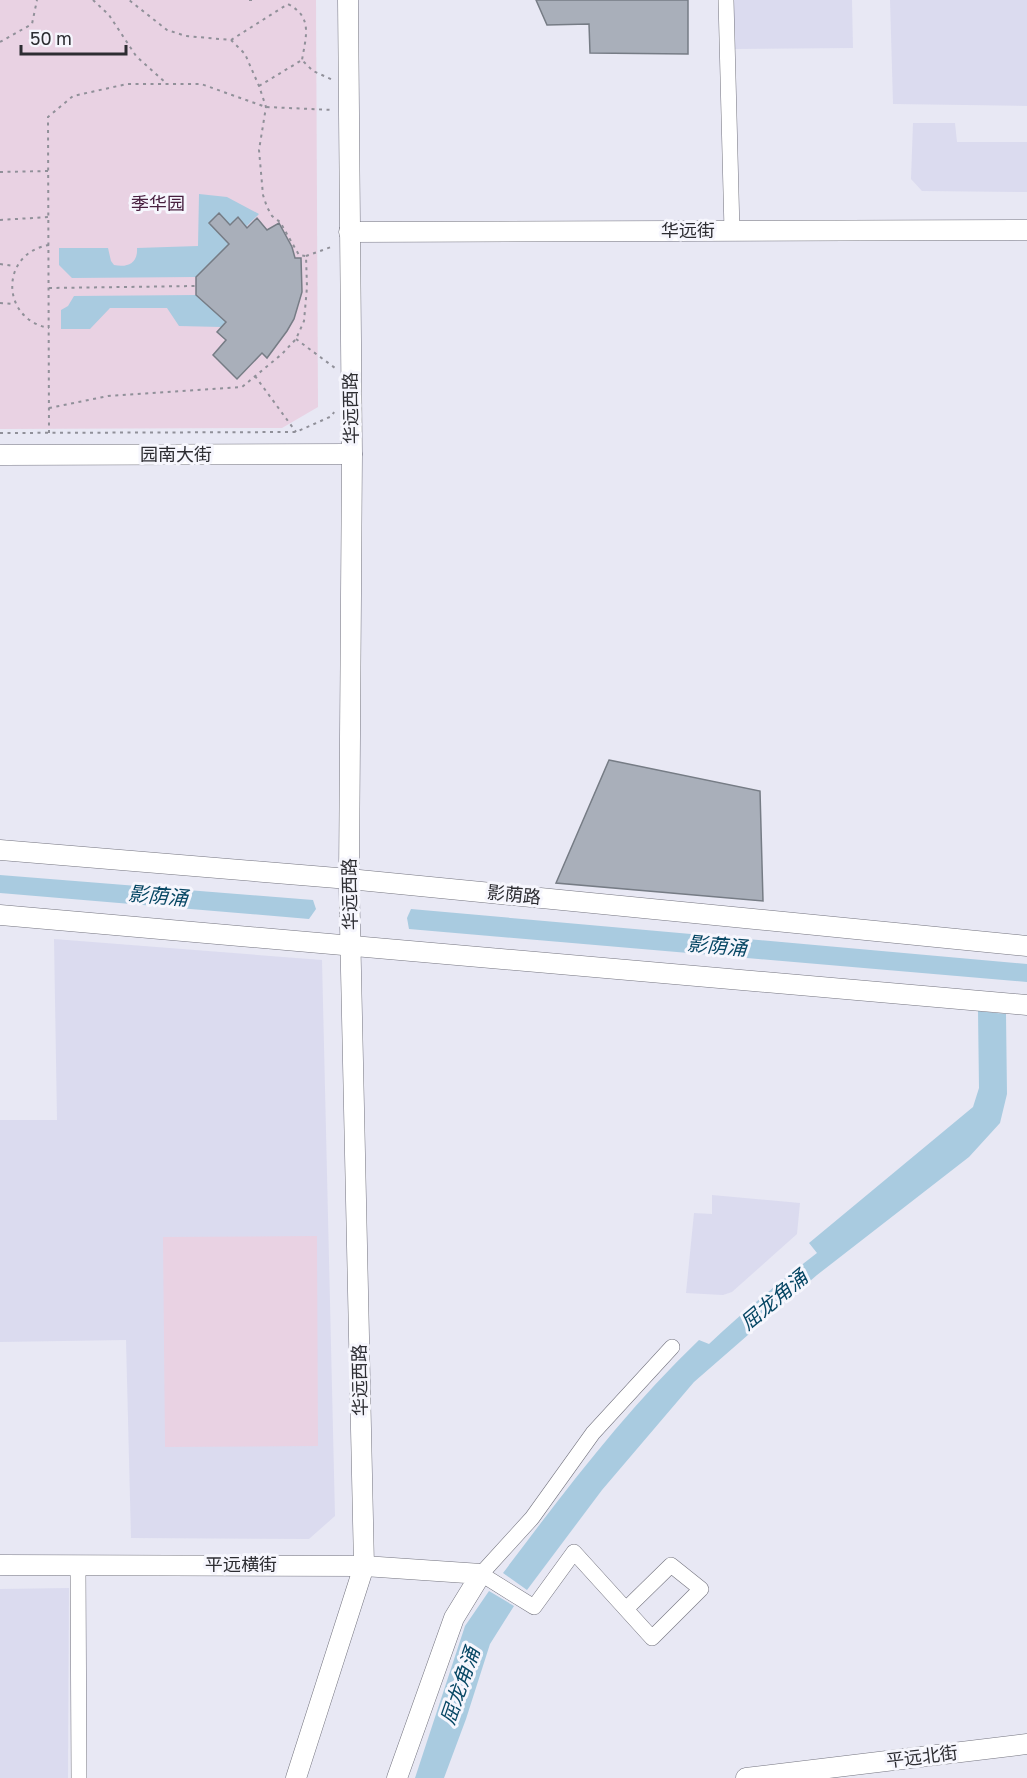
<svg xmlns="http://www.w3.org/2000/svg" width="1027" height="1778" font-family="'Golos Text','Noto Sans SC',sans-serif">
<rect width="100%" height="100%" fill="#e8e8f4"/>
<g fill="#dbdbef">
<path d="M733,0H852L853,48L735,49Z"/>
<path d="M890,0H1027V106L893,104Z"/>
<path d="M913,123H955L957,142H1027V192L922,191L911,179Z"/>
<path d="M54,939L322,960L335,1516L309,1539L131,1538L126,1340L0,1342V1120H57Z"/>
<path d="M712,1195L800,1203L797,1234L732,1292L723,1295L686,1293L694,1213L712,1214Z"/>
<path d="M69,1588L68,1778H0V1589Z"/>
</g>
<g fill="#e9d2e3">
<path d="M0,0H316L318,407L282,428L0,429Z"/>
<path d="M317,1236L318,1446L165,1447L163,1237Z"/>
</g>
<g fill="#a9cbe0">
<path d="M199,194L227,197L259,214L196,277L72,278L59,265V248H108L111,261L114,265C128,268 138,263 137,248L198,246Z"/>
<path d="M196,295L226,322L221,327L179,326L167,308H110L90,329H61V310L68,306L74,296Z"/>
<path d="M0,875L313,900L316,909L309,919L0,893Z"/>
<path d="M411,909L1027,964V982L409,929L407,918Z"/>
<path d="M978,1011L1006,1014L1007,1094L1000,1123L969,1157L817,1275L694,1382L602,1490L527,1590L503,1573C564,1492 625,1411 699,1340L709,1344C743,1312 779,1282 817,1253L809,1243L973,1107L979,1088Z"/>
<path d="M489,1591L514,1606L490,1644L466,1719L444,1778H415L465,1626Z"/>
</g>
<g fill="#a9afba" stroke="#767c85" stroke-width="1.5">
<path d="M536,0H688V54L590,53L589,24L547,25Z"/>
<path d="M219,213L230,225L238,217L247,228L257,218L267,230L279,223L292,247L295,258H301L302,292L294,319L287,331L267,358L262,353L237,379L213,355L226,340L217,332L226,322L196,295V277L229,244L209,223Z"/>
<path d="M609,760L760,791L763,901L556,883Z"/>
</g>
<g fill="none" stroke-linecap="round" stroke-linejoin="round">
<g stroke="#74747f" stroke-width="16">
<g id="minor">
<path d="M726,0L732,231"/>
<path d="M78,1565L79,1778"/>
<path d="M626,1609L671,1565L701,1589L652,1638L574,1552L534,1607L481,1574L532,1518L593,1433L672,1347"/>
</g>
</g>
<g stroke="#74747f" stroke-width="21">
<g id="tertiary">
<path d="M349,232L1027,230"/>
<path d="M0,455L352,454"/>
<path d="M0,850L349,879L1027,946"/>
<path d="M0,915L1027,1005"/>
<path d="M0,1565L364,1566L481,1574L454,1618L397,1778"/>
<path d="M296,1778L364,1566L349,879L352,454L348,0"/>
<path d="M746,1778L1027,1744"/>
</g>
</g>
<g stroke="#909099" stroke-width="2" stroke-dasharray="3 4.5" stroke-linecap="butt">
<path d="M93,0L109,15L136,56L166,83"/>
<path d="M249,0H255"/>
<path d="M231,40L288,4C313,17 306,36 302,60"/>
<path d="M0,42L32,24L37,0"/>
<path d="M259,86L302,60L313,71L333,80"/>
<path d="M0,172L48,171"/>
<path d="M0,220L48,217"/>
<path d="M49,245C0,253 0,319 49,328"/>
<path d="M306,256L334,246"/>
<path d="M0,264L14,266"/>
<path d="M49,288L196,286"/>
<path d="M0,303L14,304"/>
<path d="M296,339L335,368"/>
<path d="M255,376L296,432"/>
<path d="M49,408L108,396L242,387L282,354L296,339L304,321L307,287L306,256L299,255L280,222L272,216L267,207L263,195L259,150L266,107L259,86L245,54L231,40L186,36L167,30L129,0"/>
<path d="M0,433L296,432L332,416L334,412"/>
<path d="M49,433L48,117L73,96L127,84H201L266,107L333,110"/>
</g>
<use href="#minor" stroke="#fff" stroke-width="15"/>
<use href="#tertiary" stroke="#fff" stroke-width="20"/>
</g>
<g text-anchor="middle" stroke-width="6" stroke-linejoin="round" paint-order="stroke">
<g font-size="18" fill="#482040" stroke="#f6f6fd">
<text x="158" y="210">季华园</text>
</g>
<g font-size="18" fill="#2d2d32" stroke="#f6f6fd">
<text x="688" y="237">华远街</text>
<text transform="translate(351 408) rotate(-91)" y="6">华远西路</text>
<text x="176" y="461">园南大街</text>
<text transform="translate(350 894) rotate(-91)" y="6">华远西路</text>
<text transform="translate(514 895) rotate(6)" y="6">影荫路</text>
<text transform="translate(360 1380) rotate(-91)" y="6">华远西路</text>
<text x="241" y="1571">平远横街</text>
<text transform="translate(922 1757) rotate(-7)" y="6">平远北街</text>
</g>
<g font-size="20" font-style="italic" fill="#074764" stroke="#f6f6fd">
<text transform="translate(158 896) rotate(5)" y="7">影荫涌</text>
<text transform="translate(717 946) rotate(5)" y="7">影荫涌</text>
<text transform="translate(774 1300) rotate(-40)" y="7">屈龙角涌</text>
<text transform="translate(460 1686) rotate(-71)" y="7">屈龙角涌</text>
</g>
</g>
<path d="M21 45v9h105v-9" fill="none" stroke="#2d2d32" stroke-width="3"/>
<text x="30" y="45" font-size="18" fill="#2d2d32" stroke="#f6f6fd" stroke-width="4.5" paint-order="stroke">50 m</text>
</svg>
